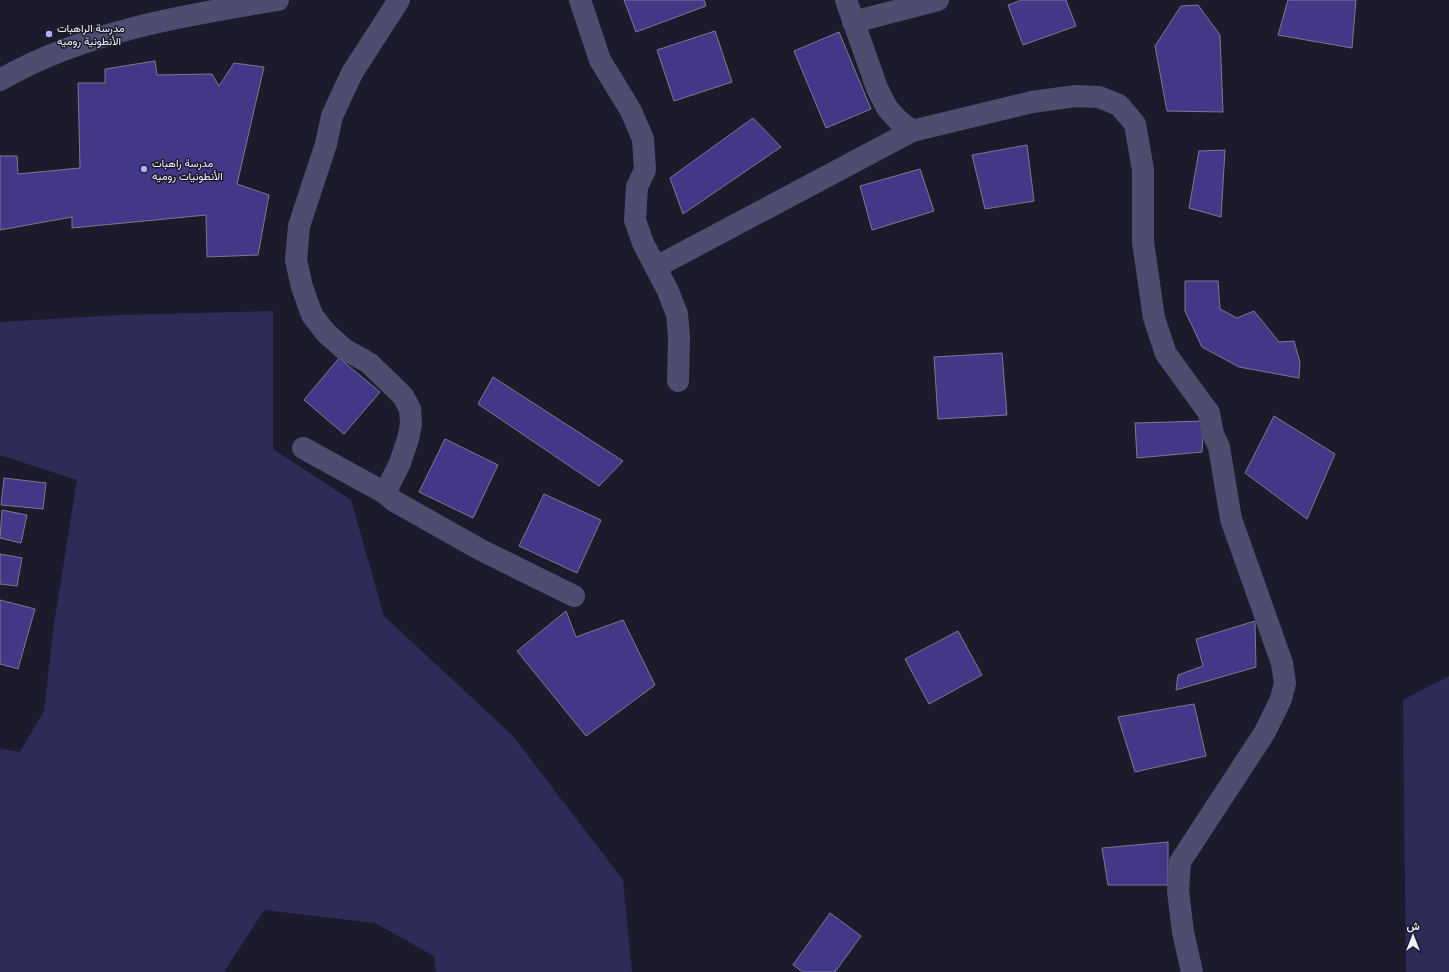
<svg xmlns="http://www.w3.org/2000/svg" width="1449" height="972" font-family="Montserrat,Vazirmatn,sans-serif">
<rect width="100%" height="100%" fill="#1c1b2b"/>
<g fill="#2f2b59">
<path d="M273,311V449L351,500L384,616L513,736L623,880L632,972H436L434,956L375,923L264,910L224,972H0V749L20,752L44,711L54,624L77,480L0,455V322L119,315Z"/>
<path d="M1449,676V972H1406L1403,700Z"/>
</g>
<g fill="#423887" stroke="#7a7a8e">
<path d="M624,0H704L706,6L636,32Z"/>
<path d="M1022,0H1066L1076,26L1023,45L1008,5Z"/>
<path d="M1288,0H1356L1352,48L1278,35Z"/>
<path d="M1198,5L1220,35L1223,112L1167,111L1155,46L1181,6Z"/>
<path d="M715,31L732,82L674,101L657,50Z"/>
<path d="M839,32L871,109L826,128L794,51Z"/>
<path d="M155,61L157,75L212,74L219,86L234,63L264,67L237,184L269,195L258,255L207,257L206,215L72,228V217L0,230V156H17L18,174L80,168L78,83H105V69Z"/>
<path d="M753,118L781,147L683,214L670,178Z"/>
<path d="M1027,145L1034,201L985,209L972,155Z"/>
<path d="M1225,150L1221,217L1189,208L1199,151Z"/>
<path d="M920,169L934,211L872,230L860,186Z"/>
<path d="M1185,281H1218L1220,309L1237,318L1254,311L1279,342L1294,341L1300,362L1299,378L1239,367L1202,347L1185,311Z"/>
<path d="M1002,353L1007,415L938,419L934,357Z"/>
<path d="M339,358L380,392L344,434L304,400Z"/>
<path d="M493,377L623,461L599,486L478,404Z"/>
<path d="M1274,416L1335,454L1307,519L1245,473Z"/>
<path d="M1204,421L1202,452L1137,458L1135,423Z"/>
<path d="M445,439L498,465L473,518L419,492Z"/>
<path d="M4,478L46,483L43,509L1,505Z"/>
<path d="M544,494L601,520L577,573L519,546Z"/>
<path d="M2,510L27,515L21,543L0,538Z"/>
<path d="M0,554L22,558L17,586L0,584Z"/>
<path d="M0,600L35,609L18,669L0,664Z"/>
<path d="M566,611L576,637L623,620L655,685L586,736L517,651Z"/>
<path d="M1255,621L1256,667L1176,690L1178,675L1203,666L1196,639Z"/>
<path d="M958,631L982,675L929,704L905,659Z"/>
<path d="M1194,704L1206,756L1135,772L1118,717Z"/>
<path d="M1168,842V885H1108L1102,848Z"/>
<path d="M830,913L861,936L835,972H803L793,965Z"/>
</g>
<g fill="none" stroke-linecap="round" stroke-linejoin="round">
<g stroke="#4e4d70" stroke-width="22">
<path d="M399,0L352,73L332,116L326,144L299,226L296,260L302,287L312,315L326,333L344,349L369,363L403,396L410,409L411,424L408,439L400,463L385,493L394,501L481,550L574,596"/>
<path d="M580,0L600,60L631,111L643,139L645,170L637,187L635,220L643,243L668,291L677,314L679,337L678,381"/>
<path d="M846,0L877,88L887,108L898,120L912,131L1032,102L1076,96L1099,97L1119,105L1135,124L1143,170V242L1154,318L1166,354L1209,413L1213,434L1219,447L1231,519L1282,663L1285,683L1281,699L1265,732L1180,862L1178,891L1183,932L1192,972"/>
<path d="M853,22L938,0"/>
<path d="M0,80C83,32 184,15 278,0"/>
<path d="M656,267L912,131"/>
<path d="M303,448L385,493"/>
</g>
</g>
<g fill="#b0aefa" stroke="#1c1b2b" stroke-width="1.5">
<circle cx="49" cy="34" r="4"/>
<circle cx="144" cy="169" r="4"/>
</g>
<g text-anchor="middle" stroke-width="3" stroke-linejoin="round" paint-order="stroke">
<g font-size="11" fill="#efeffa" stroke="#1c1b2b" text-anchor="start">
<text x="57" y="32">مدرسة الراهبات<tspan x="57" dy="13">الأنطونية روميه</tspan></text>
<text x="152" y="167">مدرسة راهبات<tspan x="152" dy="13">الأنطونيات روميه</tspan></text>
</g>
</g>
<g transform="translate(1413 936)" stroke="#1c1b2b" stroke-width="3" paint-order="stroke">
<path d="M0-3L7 15L0 10L-7 15Z" fill="#efeffa"/>
<text y="-6" font-size="11" font-weight="bold" text-anchor="middle" fill="#efeffa">ش</text>
</g>
</svg>
